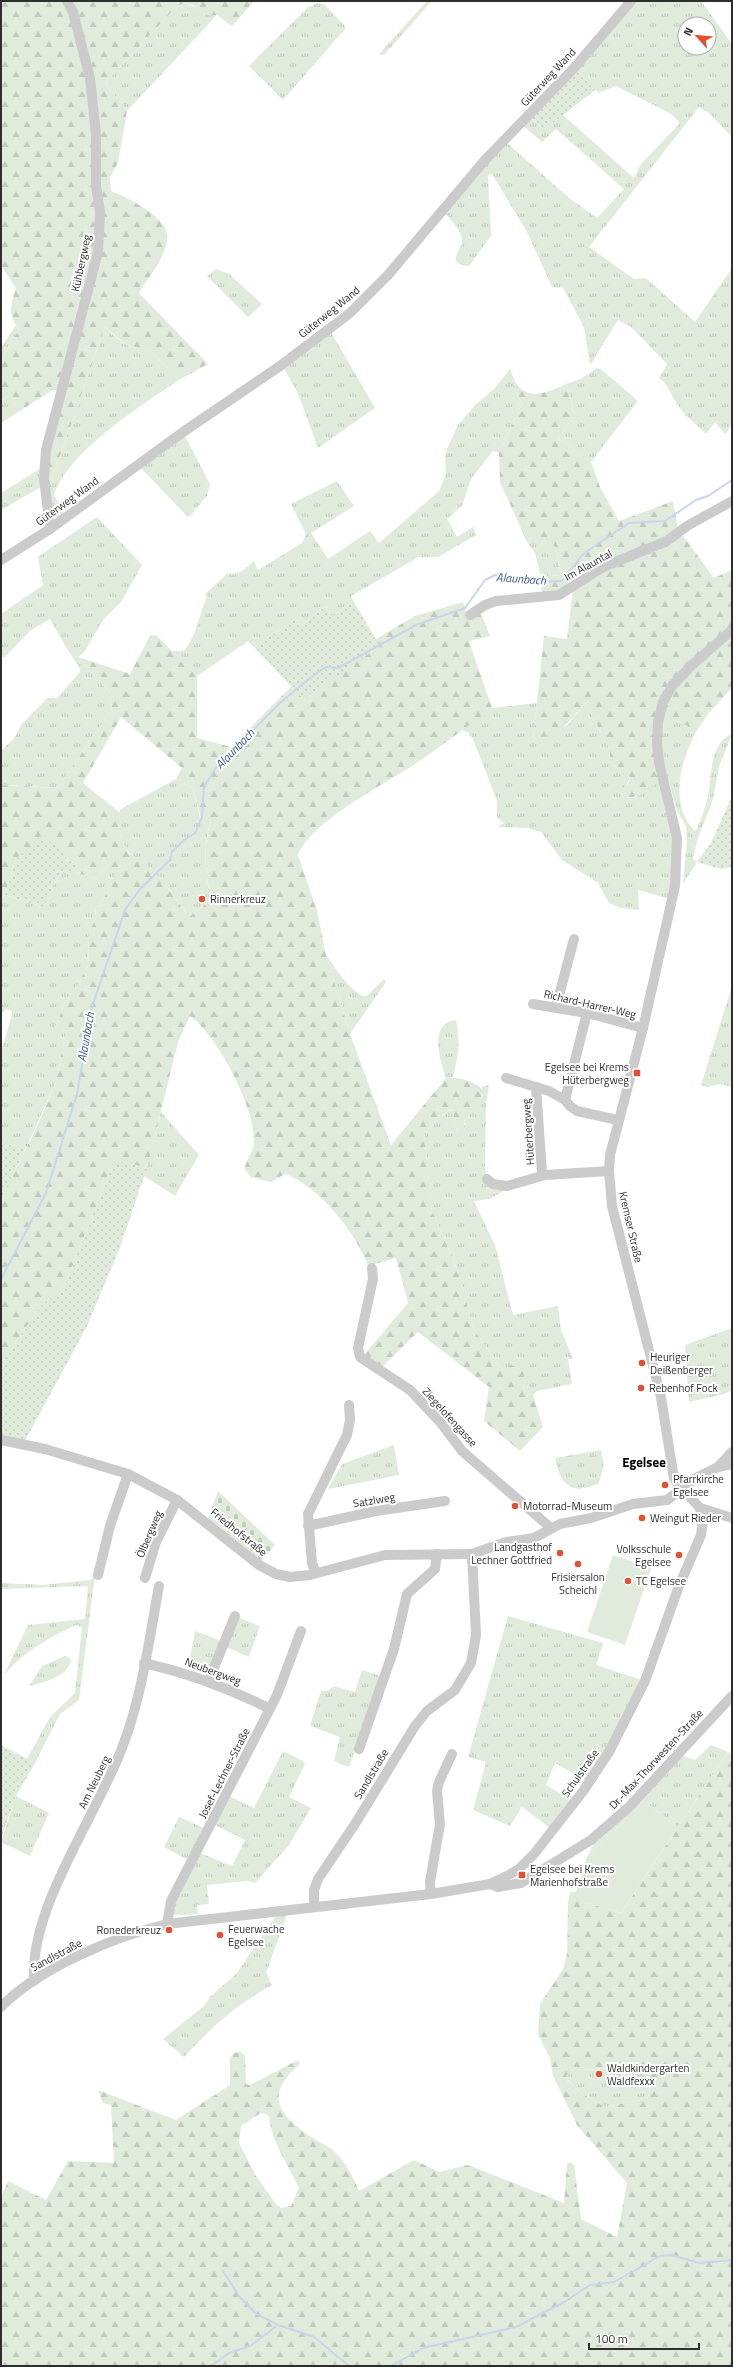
<svg xmlns="http://www.w3.org/2000/svg" width="733" height="2367" font-family="'Titillium Web',sans-serif">
<defs>
<pattern id="grass-tufts" width="24" height="20" patternUnits="userSpaceOnUse"><rect width="24" height="20" fill="#e0ebdc"/><path d="M3 7l-1-3M5 7V3M7 7l1-3M15 17l-1-3M17 17v-4M19 17l1-3" fill="none" stroke="#c0cabd"/></pattern>
<pattern id="forest-firs" width="22" height="20" patternUnits="userSpaceOnUse"><rect width="22" height="20" fill="#e0ebdc"/><path d="M5 1l3.5 6h-7zM16 11l3.5 6h-7z" fill="#c0cabd"/></pattern>
<pattern id="cemetery-stones" width="16" height="16" patternUnits="userSpaceOnUse"><rect width="16" height="16" fill="#e0ebdc"/><path d="M2 7V4a2 2 0 0 1 4 0v3zM10 15v-3a2 2 0 0 1 4 0v3z" fill="#c0cabd"/></pattern>
<pattern id="garden-dots" width="8" height="8" patternUnits="userSpaceOnUse"><rect width="8" height="8" fill="#e0ebdc"/><path d="M2 2h.1M6 6h.1" fill="none" stroke="#c0cabd" stroke-width="1.8" stroke-linecap="round"/></pattern>
</defs>
<rect width="100%" height="100%" fill="#fff"/>
<g fill="url(#grass-tufts)" fill-rule="evenodd">
<path d="M427,1H432L384,55L379,54Z"/>
<path d="M635,1H701L732,44V137L710,114L699,107L589,247L634,279L646,278L695,322L732,268V425L725,434L715,422L706,434C696,424 684,415 677,404C670,394 669,385 659,378L667,364L631,327L618,320L590,365L584,327L563,288L552,287L527,232L492,174L488,175L491,236L469,266C444,264 462,251 462,241C462,231 451,220 445,213L506,142L569,198L597,218L624,189L556,129L542,142L522,125L531,117L544,130L563,115L634,178L641,164L680,123L671,114L616,86L598,93L576,70ZM685,24H709V48H685Z"/>
<path d="M184,3C199,7 199,14 217,15L127,111L105,83L177,6Z"/>
<path d="M318,3L325,5L345,26V29L283,100L249,66L308,7Z"/>
<path d="M216,269L229,274L262,304L248,317L207,276Z"/>
<path d="M16,325L19,329L1,361V348Z"/>
<path d="M105,327C118,339 128,351 147,348L179,380C143,404 65,454 54,496L63,509L64,516L56,519L52,517L48,490Z"/>
<path d="M331,332L375,408L318,448L299,396L284,368Z"/>
<path d="M597,368L602,370L638,401L591,462L558,438C577,415 575,411 566,384L582,378Z"/>
<path d="M510,369L513,377L512,384L522,404L499,453L493,451L471,479L462,506L447,519L457,537L473,527L476,535L438,557H419L351,596L354,602L331,616L325,607L301,625L296,619L254,647L248,641L197,676L172,651H184C197,634 199,615 207,597L206,593L228,573C239,576 246,568 254,561L258,570L302,543L306,534L291,504L337,481L354,506L311,533L328,559L370,531L379,543L439,491L446,474L445,457L448,447L458,425L475,405L495,388Z"/>
<path d="M9,396L13,400V409L18,412L1,423V400Z"/>
<path d="M185,436L210,484L207,496L190,516H187L140,467Z"/>
<path d="M46,465L48,483L1,510V493Z"/>
<path d="M97,517L142,565L121,602L103,620L85,651L78,657L110,693L112,709L58,788L1,785V751L15,737L21,725L47,698H57L80,672V668L67,649L50,619L30,631L4,658L1,654V614L43,585L38,557Z"/>
<path d="M554,540L561,575L541,577L535,553L527,542Z"/>
<path d="M537,703L533,740L567,725L586,703L610,750V761L619,770L628,773L630,778L621,793L625,798H634L660,779L674,837L670,899L638,890L639,910L620,908L609,903L598,883L562,860L541,832L527,828L498,827L504,823L497,818V801L473,739L468,732L461,730L492,708Z"/>
<path d="M663,718L681,722L696,732C681,760 668,804 695,831L697,829C701,818 706,807 708,796C712,776 709,743 732,734L719,767L713,799L697,841L693,859L697,862L683,884L687,840L686,826L677,811L663,761L660,743Z"/>
<path d="M176,779L193,788L200,818L211,820C202,848 205,873 211,900L189,917C179,903 169,888 157,875C139,855 123,859 119,827C119,820 117,815 121,809Z"/>
<path d="M109,865L118,870L106,895L96,907L95,921L89,931L88,965L75,990L65,1002L55,1027L66,1031L56,1082L26,1148L1,1143V1052L12,1015V1012L7,1009L1,1013V899L5,895L44,907L61,871L73,875L74,872L96,879Z"/>
<path d="M326,955C333,965 355,999 367,996L384,979L386,982L350,1034Z"/>
<path d="M732,986V1087L720,1084L707,1087L701,1085Z"/>
<path d="M456,1020C461,1041 458,1057 453,1077L446,1078C441,1061 427,1024 456,1020Z"/>
<path d="M489,1085L486,1104L485,1165L487,1182L508,1188L490,1199L474,1201L495,1245L513,1315L558,1306L561,1330L573,1359H568L572,1384L537,1391L533,1395L527,1394C522,1387 522,1382 525,1374L502,1370L474,1330L458,1272L432,1210L424,1132L449,1110L453,1111L455,1126L458,1131L465,1125L464,1121C472,1114 474,1103 483,1096L482,1087Z"/>
<path d="M161,1112L199,1155L175,1196L144,1176Z"/>
<path d="M732,1328V1390L724,1394L689,1402L685,1345Z"/>
<path d="M394,1445L399,1475L328,1489L342,1464Z"/>
<path d="M601,1450L604,1465L599,1483C572,1496 561,1486 555,1458Z"/>
<path d="M95,1575L79,1700L60,1714L35,1763L27,1759L50,1717L75,1693L82,1627L76,1625C48,1638 24,1651 4,1675L28,1625L85,1619L88,1586L1,1589V1583L43,1585L90,1580Z"/>
<path d="M508,1616L603,1643L596,1665L642,1680L607,1750L586,1781L555,1763L546,1785L571,1800L550,1828L522,1807L510,1826L473,1810L486,1762L468,1757Z"/>
<path d="M237,1617L260,1626L249,1657L226,1647Z"/>
<path d="M195,1631L221,1641L208,1673L204,1674L188,1669Z"/>
<path d="M65,1656L71,1659C69,1677 44,1682 29,1686L42,1666Z"/>
<path d="M362,1670L381,1676L349,1767L334,1761L340,1737L310,1726L321,1691H327L334,1686L355,1692Z"/>
<path d="M711,1745L728,1752L678,1827L644,1801L587,1857L594,1843L683,1756L695,1760Z"/>
<path d="M283,1751L303,1761L305,1764L289,1797L311,1808L289,1845L255,1883L247,1881L207,1885L209,1904L197,1905L198,1914L174,1915V1903L200,1853L232,1866L245,1840L215,1825L229,1796L254,1808Z"/>
<path d="M16,1796L49,1813L30,1856L1,1842Z"/>
<path d="M179,1817L206,1829L189,1861L164,1847Z"/>
<path d="M287,1915L266,1973L272,1985C233,2007 214,2025 184,2057L163,2039L204,2006L210,1997L236,1974L275,1917Z"/>
<path d="M624,2062C638,2065 658,2086 646,2099L605,2107L581,2093L567,2079L566,2076L572,2070L597,2069Z"/>
</g>
<g fill="url(#forest-firs)" fill-rule="evenodd">
<path d="M1,1H254L232,26L217,15H205L192,5L184,3L177,6L105,83L127,111L118,163L110,177L111,191C128,198 172,218 167,241C164,259 148,278 139,293L208,364L179,380L147,348C128,351 119,338 105,327L48,490L46,465L63,390H53L18,412L13,409V400L9,396L1,400V361L19,329C7,315 11,304 16,288L1,265Z"/>
<path d="M513,377C524,404 548,392 566,384C575,411 577,415 558,438L591,462L600,487L619,521L673,501L678,529L714,578L732,570V688L709,713L696,732L681,722L656,717L660,779C649,791 641,797 625,798L621,793L622,786L628,784L630,778L628,773L619,770L610,761V750L586,703C564,726 565,731 533,740L544,636L567,639L573,590L542,600L541,577L561,575L554,541L527,542L500,482L499,453L522,404L512,384Z"/>
<path d="M463,602L468,618L480,611L490,636L469,641L492,708C467,726 443,745 418,762C386,784 312,820 298,855L317,911L326,955L350,1034L391,1145L446,1078C457,1077 478,1081 484,1092C483,1095 468,1118 464,1121L465,1130L458,1131L455,1126L453,1111L449,1110L424,1132L432,1210L458,1272L474,1330L502,1370L510,1365L522,1368L525,1374C522,1382 522,1387 527,1394L533,1395L543,1427L520,1451L484,1421L489,1387L418,1332L381,1368L363,1356L408,1303L396,1258L368,1266C357,1234 318,1185 285,1174L271,1182L251,1177L245,1170C244,1160 254,1154 254,1142C256,1109 217,1035 190,1016L178,1042L147,1168L115,1160L65,1285L41,1306L1,1364V1198L36,1129L56,1082L66,1031L55,1028L65,1002L75,990L88,965L89,931L95,921L96,907L106,895L117,871L109,865L96,879L74,872L77,864L66,860V851L54,845L15,861L5,895L1,899V785L58,788L112,709L110,693L78,657L130,674L150,636L156,635L197,676V738L231,747L292,686L303,698L380,646L376,639L415,616ZM121,717L182,768L176,779L193,788L201,818L211,821C202,848 205,873 211,900L189,917L158,875L143,862L128,853L120,834L119,812L83,783Z"/>
<path d="M728,1752L732,1754V2366H1V2197L8,2181L46,2200L68,2161L114,2163L111,2105L103,2103L98,2090L176,2120L230,2085V2058L234,2053L240,2052L245,2055L246,2084L250,2085L296,2061L300,2062L299,2065C260,2098 283,2118 317,2141C323,2144 330,2147 335,2152C346,2163 353,2177 359,2191L414,2160L439,2172L468,2165L564,2203L567,2164L571,2162L574,2165L581,2219L617,2237L627,2183L577,2125L553,2076L550,2058L538,2035L540,2004L563,1969L567,1955L568,1903L570,1892H576L581,1901L621,1913ZM624,2062C638,2065 658,2086 646,2099L605,2107L581,2093L567,2080L566,2076L572,2070L597,2069ZM263,2113L269,2116C272,2144 288,2164 299,2188L291,2206L281,2208L276,2204L256,2176L239,2143L241,2126L259,2114Z"/>
</g>
<path fill="url(#cemetery-stones)" d="M218,1491L275,1545L261,1562L208,1518Z"/>
<g fill="url(#garden-dots)">
<path d="M576,70L595,90L544,130L531,117Z"/>
<path d="M354,602L380,646L303,699L254,647L296,619L301,625L325,607L331,616Z"/>
<path d="M732,796V867L721,869L697,862L711,843Z"/>
<path d="M40,836L66,851V860L77,864L73,875L61,871L44,907L5,895L15,861Z"/>
<path d="M1,1143L26,1148L1,1198Z"/>
<path d="M115,1160L147,1168L119,1250L87,1326L25,1441L1,1437V1364L41,1306L65,1285Z"/>
<path d="M1,1745L35,1763L16,1796L1,1838Z"/>
</g>
<g fill="#e0ebdc">
<path d="M613,1555L651,1568L625,1645L587,1632Z"/>
<path d="M644,1801L678,1827L621,1913L581,1901L576,1892L587,1857Z"/>
</g>
<g fill="none" stroke-linecap="round" stroke-linejoin="round">
<g stroke="#c8d5eb" stroke-width="2">
<path d="M1,1279L46,1193L77,1094L92,1007L125,910L139,890L170,860L172,852L184,840L195,833L202,817L204,787L215,769L280,703L314,675L326,667L338,668L416,625L465,608L485,580L495,575L523,577L535,582L562,581L583,554L629,523L665,521L696,500L708,496L732,480"/>
<path d="M223,2271L239,2296L255,2313L278,2325L314,2337L349,2366"/>
<path d="M211,2366L229,2353L250,2346L278,2325"/>
<path d="M391,2366L423,2348L516,2327L566,2301L590,2285L614,2282L660,2256L671,2255L700,2263L732,2260"/>
</g>
<g stroke="#cbcbcb" stroke-width="10">
<path d="M50,529L44,478L46,450L98,252L100,212L96,186V134L90,78L73,12L67,1"/>
<path d="M1,560L50,529L183,432L280,366L350,313L388,275L485,160L574,68L631,1"/>
<path d="M470,615L485,605L496,601L559,595L603,567L667,541L687,526L732,501"/>
<path d="M533,1004L587,1013L643,1028"/>
<path d="M556,1007L574,939"/>
<path d="M506,1078L549,1091L565,1100L570,1106L577,1111L618,1120"/>
<path d="M536,1087L542,1173L545,1175"/>
<path d="M565,1100L587,1013"/>
<path d="M487,1179L493,1184L507,1186L545,1175L609,1171"/>
<path d="M372,1268L373,1279L358,1348L360,1357L410,1390L441,1423L462,1451L551,1528"/>
<path d="M1,1440L45,1449L128,1474L177,1500L259,1565L276,1574L290,1577L310,1575L385,1555L472,1554"/>
<path d="M718,1467L732,1452"/>
<path d="M700,1508L732,1518"/>
<path d="M308,1526L376,1511L445,1501"/>
<path d="M472,1554L506,1542L534,1538L560,1524L591,1518L633,1504L667,1500L696,1478L718,1467L732,1464"/>
<path d="M316,1573L312,1563L308,1514L347,1435L350,1420L349,1405"/>
<path d="M98,1575L110,1526L128,1474"/>
<path d="M145,1578L156,1542L177,1500"/>
<path d="M144,1663C189,1673 229,1688 270,1709"/>
<path d="M209,1680L235,1616"/>
<path d="M359,1749L394,1649L407,1594L435,1569L437,1554"/>
<path d="M490,1884L498,1887L521,1883L591,1840L629,1807L732,1696"/>
<path d="M431,1894L430,1882L440,1824L437,1791L439,1782L452,1754"/>
<path d="M314,1907V1890L318,1879L355,1824L415,1726L427,1711L455,1690L471,1663L476,1635L472,1554"/>
<path d="M167,1924L171,1901L277,1695L301,1631"/>
<path d="M34,1981C29,1908 96,1817 122,1748C142,1697 149,1640 159,1586"/>
<path d="M1,2007C40,1967 114,1937 167,1924L431,1894L490,1884L507,1876L519,1869L534,1854L584,1790L609,1752L645,1681L679,1586L701,1535L703,1520L700,1508L674,1479L661,1397L612,1206L609,1171L610,1155L643,1028L675,886L677,838L659,762L657,743L658,722L663,702L672,686L692,665L732,630"/>
</g>
</g>
<g fill="#e54e30" stroke="#fff" stroke-width="1.5">
<circle cx="202" cy="899" r="4"/>
<rect x="633" y="1069" width="8" height="8" rx="2"/>
<circle cx="642" cy="1363" r="4"/>
<circle cx="641" cy="1388" r="4"/>
<circle cx="665" cy="1485" r="4"/>
<circle cx="515" cy="1506" r="4"/>
<circle cx="642" cy="1518" r="4"/>
<circle cx="560" cy="1553" r="4"/>
<circle cx="679" cy="1555" r="4"/>
<circle cx="578" cy="1564" r="4"/>
<circle cx="628" cy="1581" r="4"/>
<rect x="518" y="1871" width="8" height="8" rx="2"/>
<circle cx="169" cy="1930" r="4"/>
<circle cx="220" cy="1935" r="4"/>
<circle cx="599" cy="2074" r="4"/>
</g>
<g text-anchor="middle" stroke-width="4" stroke-linejoin="round" paint-order="stroke">
<g font-size="11" fill="#2e2e2e" stroke="#fff">
<text transform="translate(548 77) rotate(-47)" y="4">Güterweg Wand</text>
<text transform="translate(81 263) rotate(-78)" y="4">Kühbergweg</text>
<text transform="translate(329 312) rotate(-39)" y="4">Güterweg Wand</text>
<text transform="translate(67 501) rotate(-36)" y="4">Güterweg Wand</text>
<text transform="translate(588 565) rotate(-29)" y="4">Im Alauntal</text>
<text transform="translate(590 1004) rotate(13)" y="4">Richard-Harrer-Weg</text>
<text transform="translate(528 1132) rotate(-94)" y="4">Hüterbergweg</text>
<text transform="translate(631 1227) rotate(77)" y="4">Kremser Straße</text>
<text transform="translate(450 1417) rotate(48)" y="4">Ziegelofengasse</text>
<text transform="translate(374 1500) rotate(-10)" y="4">Satzlweg</text>
<text transform="translate(239 1532) rotate(39)" y="4">Friedhofstraße</text>
<text transform="translate(149 1534) rotate(-67)" y="4">Ölbergweg</text>
<text transform="translate(213 1671) rotate(20)" y="4">Neubergweg</text>
<text transform="translate(656 1759) rotate(-47)" y="4">Dr.-Max-Thorwesten-Straße</text>
<text transform="translate(224 1773) rotate(-63)" y="4">Josef-Lechner-Straße</text>
<text transform="translate(580 1773) rotate(-55)" y="4">Schulstraße</text>
<text transform="translate(371 1774) rotate(-59)" y="4">Sandlstraße</text>
<text transform="translate(94 1782) rotate(-64)" y="4">Am Neuberg</text>
<text transform="translate(56 1955) rotate(-28)" y="4">Sandlstraße</text>
</g>
<g font-size="11" fill="#2e2e2e" stroke="#fff" text-anchor="start">
<text x="210" y="903">Rinnerkreuz</text>
<text x="629" y="1071" text-anchor="end">Egelsee bei Krems<tspan x="629" dy="13">Hüterbergweg</tspan></text>
<text x="650" y="1361">Heuriger<tspan x="650" dy="13">Deißenberger</tspan></text>
<text x="649" y="1392">Rebenhof Fock</text>
<text x="673" y="1483">Pfarrkirche<tspan x="673" dy="13">Egelsee</tspan></text>
<text x="523" y="1510">Motorrad-Museum</text>
<text x="650" y="1522">Weingut Rieder</text>
<text x="552" y="1551" text-anchor="end">Landgasthof<tspan x="552" dy="13">Lechner Gottfried</tspan></text>
<text x="671" y="1553" text-anchor="end">Volksschule<tspan x="671" dy="13">Egelsee</tspan></text>
<text x="578" y="1581" text-anchor="middle">Frisiersalon<tspan x="578" dy="13">Scheichl</tspan></text>
<text x="636" y="1585">TC Egelsee</text>
<text x="530" y="1873">Egelsee bei Krems<tspan x="530" dy="13">Marienhofstraße</tspan></text>
<text x="228" y="1933">Feuerwache<tspan x="228" dy="13">Egelsee</tspan></text>
<text x="161" y="1934" text-anchor="end">Ronederkreuz</text>
<text x="607" y="2072">Waldkindergarten<tspan x="607" dy="13">Waldfexxx</tspan></text>
</g>
<g font-size="12" font-style="italic" fill="#3c5c90" stroke="#fff">
<text transform="translate(521 579) rotate(4)" y="4">Alaunbach</text>
<text transform="translate(235 749) rotate(-46)" y="4">Alaunbach</text>
<text transform="translate(86 1037) rotate(-80)" y="4">Alaunbach</text>
</g>
<g font-size="13" font-weight="bold" fill="#000" stroke="#fff">
<text x="644" y="1467">Egelsee</text>
</g>
</g>
<rect width="733" height="2367" fill="none" stroke="#2e2e2e" stroke-width="4"/>
<g transform="translate(697 36) rotate(297)"><circle r="19" fill="#ffffff" stroke="#ababab"/>
<path d="M0-3L7 15L0 10L-7 15Z" fill="#e54e30"/>
<text y="-6" font-size="11" font-weight="bold" text-anchor="middle" fill="#2e2e2e">N</text>
</g>
<path d="M589 2343v6h110v-6" fill="none" stroke="#2e2e2e" stroke-width="2"/>
<text x="595" y="2343" font-size="12" fill="#2e2e2e" stroke="#ffffff" stroke-width="3" paint-order="stroke">100 m</text>
</svg>
